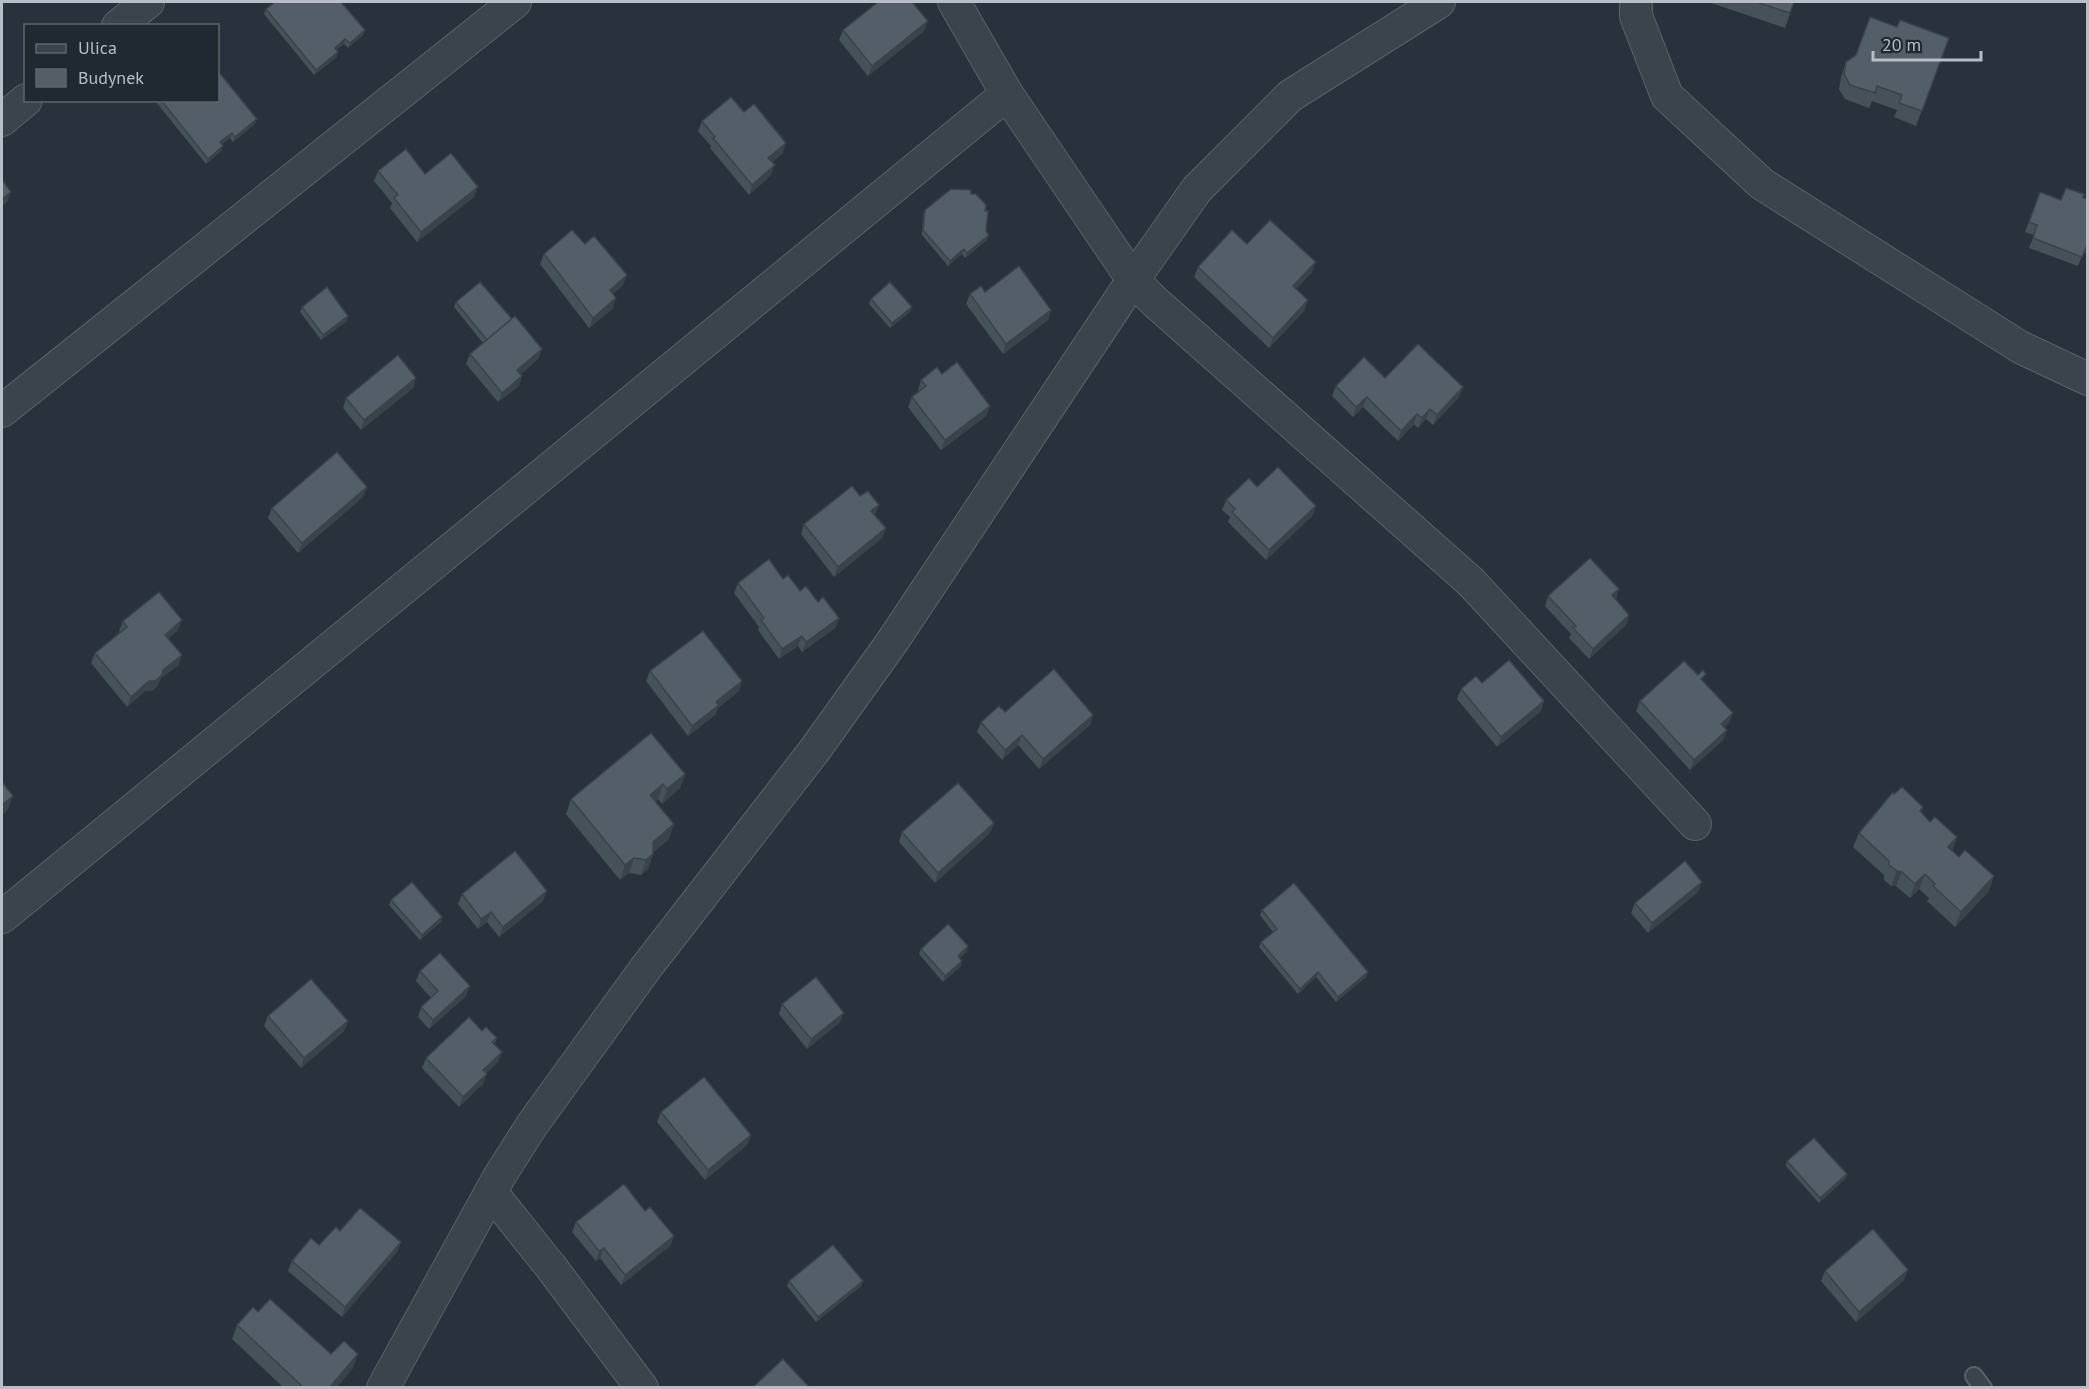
<svg xmlns="http://www.w3.org/2000/svg" width="2089" height="1389" font-family="'PT Sans',sans-serif">
<rect width="100%" height="100%" fill="#28313c"/>
<g fill="none" stroke-linecap="round" stroke-linejoin="round">
<g stroke="#59616a" stroke-width="20">
<path id="service" d="M1974,1376L1983,1388"/>
</g>
<g stroke="#59616a" stroke-width="34">
<g id="minor">
<path d="M954,2L1007,94L1133,280L1154,301L1471,582L1695,824"/>
<path d="M1636,2V16L1667,96L1762,184L2020,347L2088,379"/>
<path d="M118,26L148,2"/>
<path d="M2,120L26,100"/>
<path d="M2,411L515,2"/>
<path d="M2,917L1007,94"/>
<path d="M491,1192L551,1267L642,1388"/>
<path d="M383,1388L499,1177L532,1125L645,969L814,751L892,642L1133,280L1197,189L1290,96L1439,2"/>
</g>
</g>
<use href="#service" stroke="#3b434c" stroke-width="16"/>
<use href="#minor" stroke="#3b434c" stroke-width="32"/>
</g>
<g fill="#47515a">
<path d="M1708,2H1794L1785,28Z"/>
<path d="M266,9L365,30L363,35L348,48L344,44L336,50L337,57L314,75L264,14Z"/>
<path d="M1897,27L1949,38L1916,126L1894,117L1897,110L1872,101L1869,108L1845,99L1839,89L1841,77L1846,62Z"/>
<path d="M843,30L924,31L868,76L839,40Z"/>
<path d="M157,100H218L255,124L233,142L230,138L222,144L223,146L221,151L206,164L156,102Z"/>
<path d="M744,112L783,153L772,162L771,175L749,195L710,148L711,146L698,131L702,121Z"/>
<path d="M378,171L425,174L474,197L417,242L390,208L392,203L374,181Z"/>
<path d="M2040,192L2061,200L2083,198L2088,199V252L2083,254L2078,266L2029,248L2034,235L2025,232Z"/>
<path d="M971,194L985,211L987,240L965,258L962,254L948,266L922,235L923,215L925,210Z"/>
<path d="M585,244L623,285L613,294V308L589,328L540,264L544,254Z"/>
<path d="M1247,244L1312,272L1296,289L1305,310L1269,348L1194,277L1198,267Z"/>
<path d="M985,292L1051,310L1048,320L1003,354L966,304L970,294Z"/>
<path d="M871,299L912,307L910,312L890,328L869,304Z"/>
<path d="M456,302L512,319L542,349L538,359L521,374L522,376L519,386L498,402L466,364L470,354L483,343L454,307Z"/>
<path d="M302,307L347,321L321,340L300,312Z"/>
<path d="M942,374L990,406L986,416L941,450L908,407L912,397L919,391L918,390L921,380Z"/>
<path d="M416,378L413,388L361,430L343,408L346,398Z"/>
<path d="M1385,378L1463,387L1459,397L1433,425L1426,419L1418,428L1414,424L1398,441L1363,407L1353,417L1332,396L1336,386Z"/>
<path d="M367,487L363,497L298,553L268,518L272,508Z"/>
<path d="M1257,487L1316,506L1312,516L1266,560L1228,522L1230,517L1222,510L1226,500Z"/>
<path d="M875,515L886,528L882,538L834,577L801,534L804,524Z"/>
<path d="M783,579L800,591L818,602L839,618L835,628L802,652L798,646L779,659L758,630L759,627L734,593L738,583Z"/>
<path d="M1548,596L1616,599L1629,615L1626,625L1589,659L1569,638L1571,634L1545,606Z"/>
<path d="M123,621L178,630L168,639L179,665L161,678L158,685L152,691H145L127,707L91,663L95,653L120,632L119,631Z"/>
<path d="M650,671L739,691L718,708L715,715L688,736L646,681Z"/>
<path d="M1704,681L1729,723L1724,727L1727,730L1723,740L1690,770L1636,711L1640,701Z"/>
<path d="M1482,683L1544,701L1541,711L1497,747L1457,699L1461,689Z"/>
<path d="M1005,712L1093,715L1090,725L1039,769L1018,745L1002,760L977,732L981,722Z"/>
<path d="M685,774L680,788L662,804L658,799L655,801L669,839L653,852V854L648,869L641,875L629,873L620,880L566,814L571,799Z"/>
<path d="M1894,794L1923,807L1921,813L1930,822L1957,837L1952,851L1989,891L1955,927L1927,901L1929,898L1919,889L1910,898L1896,886H1891L1884,880V875L1853,847L1859,833Z"/>
<path d="M994,823L990,833L935,883L899,842L902,832Z"/>
<path d="M1702,882L1698,892L1648,933L1631,913L1635,903Z"/>
<path d="M462,894L543,901L499,937L487,922L478,929L458,904Z"/>
<path d="M391,900L441,922L420,940L389,905Z"/>
<path d="M1262,910L1368,972L1366,977L1336,1002L1316,977L1298,994L1259,947L1261,942L1273,932L1260,915Z"/>
<path d="M968,946L967,951L960,958L961,966L943,982L919,954L921,949Z"/>
<path d="M420,971L466,996L429,1029L418,1017L421,1007L431,998L416,981Z"/>
<path d="M782,1004L840,1022L807,1049L779,1014Z"/>
<path d="M268,1016L348,1021L344,1031L301,1068L264,1026Z"/>
<path d="M482,1031L497,1038L494,1044L498,1062L486,1073L483,1084L459,1107L422,1068L426,1058Z"/>
<path d="M661,1112L751,1135L747,1145L705,1180L657,1122Z"/>
<path d="M1787,1161L1847,1174L1845,1179L1819,1203L1786,1166Z"/>
<path d="M645,1211L674,1236L670,1246L621,1285L600,1258L596,1261L572,1232L576,1222Z"/>
<path d="M401,1242L397,1252L342,1317L288,1271L292,1261L319,1245Z"/>
<path d="M1825,1271L1904,1280L1856,1322L1821,1281Z"/>
<path d="M789,1281H863L861,1286L816,1322L787,1286Z"/>
<path d="M258,1312L331,1354L353,1368L336,1388H284L232,1339L237,1325Z"/>
</g>
<g fill="#3a424a">
<path d="M928,21L924,31L868,76L872,66Z"/>
<path d="M365,30L363,35L348,48L350,43Z"/>
<path d="M345,39L344,44L333,53L335,48Z"/>
<path d="M338,52L337,57L314,75L316,70Z"/>
<path d="M257,119L255,124L233,142L235,137Z"/>
<path d="M232,133L230,138L218,147L220,142Z"/>
<path d="M786,143L783,153L765,167L768,158Z"/>
<path d="M223,146L221,151L206,164L208,159Z"/>
<path d="M775,165L771,175L749,195L752,185Z"/>
<path d="M478,187L474,197L417,242L421,232Z"/>
<path d="M11,192L7,202L2,206V199Z"/>
<path d="M989,235L987,240L965,258L967,253Z"/>
<path d="M2088,243V252L2083,254L2078,266L2087,244Z"/>
<path d="M964,249L962,254L948,266L950,261Z"/>
<path d="M1316,262L1312,272L1290,296L1293,286Z"/>
<path d="M627,275L623,285L606,300L610,290Z"/>
<path d="M616,298L613,308L589,328L593,318Z"/>
<path d="M1308,300L1305,310L1269,348L1273,338Z"/>
<path d="M912,307L910,312L890,328L892,323Z"/>
<path d="M1051,310L1048,320L1003,354L1006,344Z"/>
<path d="M348,316L347,321L321,340L323,335Z"/>
<path d="M542,349L538,359L513,380L517,370Z"/>
<path d="M522,376L519,386L498,402L502,393Z"/>
<path d="M416,378L413,388L361,430L364,420Z"/>
<path d="M1463,387L1459,397L1433,425L1437,415Z"/>
<path d="M1367,397L1363,407L1353,417L1356,407Z"/>
<path d="M990,406L986,416L941,450L945,440Z"/>
<path d="M1430,409L1426,419L1418,428L1422,418Z"/>
<path d="M1417,414L1414,424L1398,441L1401,431Z"/>
<path d="M367,487L363,497L298,553L302,543Z"/>
<path d="M879,505L875,515L871,511Z"/>
<path d="M1316,506L1312,516L1266,560L1269,550Z"/>
<path d="M886,528L882,538L834,577L838,567Z"/>
<path d="M1619,589L1616,599L1612,595Z"/>
<path d="M1629,615L1626,625L1589,659L1593,649Z"/>
<path d="M839,618L835,628L802,652L806,642Z"/>
<path d="M182,620L178,630L161,645L165,635Z"/>
<path d="M802,636L798,646L779,659L782,649Z"/>
<path d="M182,655L179,665L161,678L158,685L152,691H145L127,707L131,697Z"/>
<path d="M742,681L739,691L718,708L715,715L688,736L692,726L716,702Z"/>
<path d="M1544,701L1541,711L1497,747L1501,737Z"/>
<path d="M1733,713L1729,723L1718,734L1721,724Z"/>
<path d="M1093,715L1090,725L1039,769L1043,759Z"/>
<path d="M1727,730L1723,740L1690,770L1694,760Z"/>
<path d="M1022,735L1018,745L1002,760L1005,750Z"/>
<path d="M685,774L680,788L662,804L667,789Z"/>
<path d="M663,784L658,799L645,810L650,795Z"/>
<path d="M13,796L8,810L2,815V805Z"/>
<path d="M994,823L990,833L935,883L938,873Z"/>
<path d="M674,824L669,839L648,857L653,842Z"/>
<path d="M1957,837L1952,852L1948,847Z"/>
<path d="M653,854L648,869L641,875L646,860Z"/>
<path d="M634,858L629,873L620,880L625,865Z"/>
<path d="M1897,871L1902,872L1896,886H1891Z"/>
<path d="M1925,874L1919,889L1910,898L1915,884Z"/>
<path d="M1994,876L1989,891L1955,927L1961,912Z"/>
<path d="M1702,882L1698,892L1648,933L1652,923Z"/>
<path d="M547,891L543,901L499,937L503,927Z"/>
<path d="M491,912L487,922L478,929L481,919Z"/>
<path d="M442,917L441,922L420,940L422,935Z"/>
<path d="M968,946L967,951L956,961L958,956Z"/>
<path d="M962,961L961,966L943,982L945,976Z"/>
<path d="M1318,972L1316,977L1298,994L1300,989Z"/>
<path d="M1368,972L1366,977L1336,1002L1338,997Z"/>
<path d="M470,986L466,996L429,1029L433,1020Z"/>
<path d="M844,1013L840,1022L807,1049L811,1039Z"/>
<path d="M348,1021L344,1031L301,1068L304,1058Z"/>
<path d="M502,1052L498,1062L480,1080L483,1070Z"/>
<path d="M487,1074L483,1084L459,1107L463,1097Z"/>
<path d="M751,1135L747,1145L705,1180L708,1170Z"/>
<path d="M1847,1174L1845,1179L1819,1203L1820,1198Z"/>
<path d="M674,1236L670,1246L621,1285L625,1275Z"/>
<path d="M401,1242L397,1252L342,1317L345,1307Z"/>
<path d="M604,1248L600,1258L596,1261L599,1251Z"/>
<path d="M1908,1270L1904,1280L1856,1322L1859,1312Z"/>
<path d="M863,1281L861,1286L816,1322L818,1317Z"/>
<path d="M358,1354L353,1368L336,1388H329Z"/>
</g>
<g fill="#535e69" stroke="#3a424a" stroke-width="1.5">
<path d="M275,2H341L365,30L350,43L345,39L335,48L338,52L316,70L266,9Z"/>
<path d="M878,2H912L928,21L872,66L843,30Z"/>
<path d="M1756,2H1794L1790,13Z"/>
<path d="M1870,17L1897,27L1900,20L1949,38L1922,111L1899,103L1902,95L1877,86L1875,93L1850,85L1844,74L1846,62L1856,55Z"/>
<path d="M218,71L257,119L235,137L232,133L220,142L223,146L208,159L161,100H218Z"/>
<path d="M731,97L744,112L754,104L786,143L768,158L775,165L752,185L713,138L715,137L702,121Z"/>
<path d="M406,149L425,174L451,153L478,187L421,232L394,198L398,195L378,171Z"/>
<path d="M2,180L11,192L2,199Z"/>
<path d="M2066,188L2084,194L2083,198L2088,199V243L2082,257L2033,238L2037,225L2029,222L2040,192L2061,200Z"/>
<path d="M951,189L971,190V194H976L986,205L985,211H988L986,231L989,235L967,253L964,249L950,261L923,230L925,210Z"/>
<path d="M1270,220L1316,262L1293,286L1308,300L1273,338L1198,267L1232,230L1247,244Z"/>
<path d="M572,230L585,244L594,236L627,275L610,290L616,298L593,318L544,254Z"/>
<path d="M1019,266L1051,310L1006,344L970,294L981,286L985,292Z"/>
<path d="M480,282L512,319L487,340L456,302Z"/>
<path d="M890,282L912,307L892,323L871,299Z"/>
<path d="M327,287L348,316L323,335L302,307Z"/>
<path d="M515,316L542,349L517,370L522,376L502,393L470,354Z"/>
<path d="M1418,344L1463,387L1437,415L1430,409L1422,418L1417,414L1401,431L1367,397L1356,407L1336,386L1364,357L1385,378Z"/>
<path d="M398,355L416,378L364,420L346,398Z"/>
<path d="M957,362L990,406L945,440L912,397L926,386L921,380L937,367L942,374Z"/>
<path d="M337,452L367,487L302,543L272,508Z"/>
<path d="M1278,467L1316,506L1269,550L1232,512L1235,509L1226,500L1249,478L1257,487Z"/>
<path d="M852,486L860,496L868,491L879,505L871,511L886,528L838,567L804,524Z"/>
<path d="M1590,558L1619,589L1612,595L1629,615L1593,649L1573,628L1576,626L1548,596Z"/>
<path d="M769,559L783,579L788,575L800,591L806,586L818,602L823,597L839,618L806,642L802,636L782,649L761,620L764,618L738,583Z"/>
<path d="M159,592L182,620L165,635L182,655L163,670L162,675L155,681H149L131,697L95,653L127,627L123,621Z"/>
<path d="M703,631L742,681L716,702L719,705L692,726L650,671Z"/>
<path d="M1509,660L1544,701L1501,737L1461,689L1476,676L1482,683Z"/>
<path d="M1684,661L1698,675L1703,670L1706,674L1701,679L1733,713L1721,724L1727,730L1694,760L1640,701Z"/>
<path d="M1054,669L1093,715L1043,759L1022,735L1005,750L981,722L999,706L1005,712Z"/>
<path d="M651,733L685,774L667,789L663,784L650,795L674,824L653,842V854L646,860L634,858L625,865L571,799Z"/>
<path d="M2,782L13,796L2,805Z"/>
<path d="M958,783L994,823L938,873L902,832Z"/>
<path d="M1902,787L1923,807L1920,811L1930,822L1935,817L1957,837L1948,847L1959,857L1965,850L1994,876L1961,912L1933,886L1935,884L1925,874L1915,884L1902,872L1897,871L1889,865V861L1859,833L1893,792L1894,794Z"/>
<path d="M515,851L547,891L503,927L491,912L481,919L462,894Z"/>
<path d="M1685,861L1702,882L1652,923L1635,903Z"/>
<path d="M412,882L442,917L422,935L391,900Z"/>
<path d="M1294,883L1368,972L1338,997L1318,972L1300,989L1261,942L1277,929L1262,910Z"/>
<path d="M948,924L968,946L958,956L962,961L945,976L921,949Z"/>
<path d="M440,953L470,986L433,1020L421,1007L438,991L420,971Z"/>
<path d="M816,977L844,1013L811,1039L782,1004Z"/>
<path d="M311,979L348,1021L304,1058L268,1016Z"/>
<path d="M469,1017L482,1031L486,1027L497,1038L492,1042L502,1052L483,1070L487,1074L463,1097L426,1058Z"/>
<path d="M704,1077L751,1135L708,1170L661,1112Z"/>
<path d="M1814,1138L1847,1174L1820,1198L1787,1161Z"/>
<path d="M624,1184L645,1211L650,1207L674,1236L625,1275L604,1248L599,1251L576,1222Z"/>
<path d="M360,1208L401,1242L345,1307L292,1261L311,1238L319,1245L336,1227L340,1231Z"/>
<path d="M1873,1229L1908,1270L1859,1312L1825,1271Z"/>
<path d="M833,1245L863,1281L818,1317L789,1281Z"/>
<path d="M270,1299L331,1354L344,1341L358,1354L329,1388H299L301,1385L237,1325L253,1307L258,1312Z"/>
<path d="M783,1359L810,1388H752Z"/>
</g>
<rect width="2089" height="1389" fill="none" stroke="#b7bec7" stroke-width="6"/>
<rect x="24" y="24" width="195" height="78" fill="#202831" stroke="#5c646d" stroke-width="1.5"/>
<rect x="36" y="44" width="30" height="9" fill="#3b434c" stroke="#5c646d" stroke-width="1.5"/>
<text x="78" y="54" font-size="18" fill="#b7bec7">Ulica</text>
<rect x="36" y="69" width="30" height="18" fill="#535e69" stroke="#5c646d" stroke-width="1.5"/>
<text x="78" y="84" font-size="18" fill="#b7bec7">Budynek</text>
<path d="M1873 51v9h108v-9" fill="none" stroke="#b7bec7" stroke-width="3"/>
<text x="1882" y="51" font-size="18" fill="#b7bec7" stroke="#202831" stroke-width="4.5" paint-order="stroke">20 m</text>
</svg>
